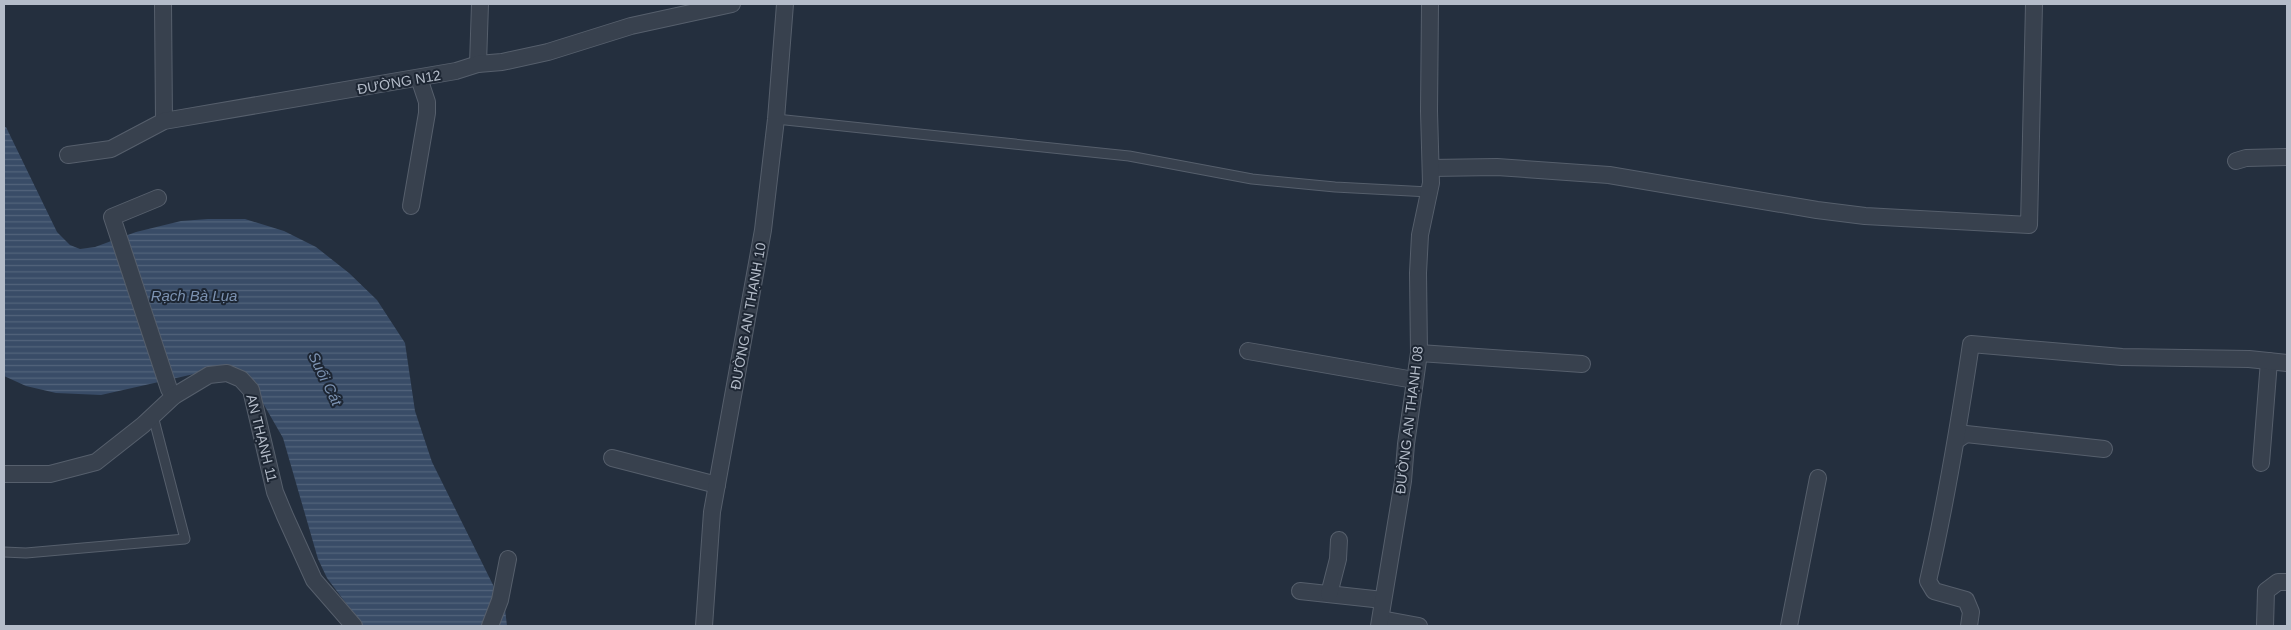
<svg xmlns="http://www.w3.org/2000/svg" width="2291" height="630" font-family="Helvetica,sans-serif">
<defs>
<pattern id="water-rules" width="6" height="5" patternUnits="userSpaceOnUse" patternTransform="scale(1.25)"><rect width="6" height="5" fill="#394c67"/><path d="M0 2.5h6" fill="none" stroke="#53647b"/></pattern>
</defs>
<rect width="100%" height="100%" fill="#242f3e"/>
<path fill="url(#water-rules)" d="M4,127H6L57,232L70,245L80,249L95,247L136,232L181,221L208,219H245L284,231L316,247L349,273L377,300L405,343L415,411L432,462L505,609L507,626H363L327,578L318,559L283,438L256,391L203,372L101,395L56,393L26,386L4,376Z"/>
<g fill="none" stroke-linecap="round" stroke-linejoin="round">
<g stroke="#565f6c" stroke-width="11">
<g id="service">
<path d="M776,119L1129,156L1252,179L1335,187L1429,192"/>
<path d="M4,552L26,553L185,539L153,416"/>
</g>
</g>
<g stroke="#565f6c" stroke-width="18">
<g id="minor">
<path d="M163,4L164,121"/>
<path d="M478,64L480,4"/>
<path d="M68,155L111,149L164,121L456,71L478,64L502,62L548,52L631,26L732,4"/>
<path d="M2236,161L2246,158L2287,157"/>
<path d="M1431,168L1497,167L1609,175L1817,210L1865,216L2029,225L2034,4"/>
<path d="M158,198L112,217L169,389L174,396"/>
<path d="M411,206L427,113V102L419,78"/>
<path d="M1248,351L1414,380"/>
<path d="M1419,353L1582,364"/>
<path d="M1957,440L1966,434L2104,449"/>
<path d="M612,458L717,485"/>
<path d="M2261,463L2269,361"/>
<path d="M4,474H50L96,462L143,425L174,396L209,375L227,373L241,379L251,390L275,492L285,516L314,580L354,626"/>
<path d="M1300,591L1383,600"/>
<path d="M1329,594L1338,559L1339,540"/>
<path d="M1381,619L1419,626"/>
<path d="M490,626L500,600L508,559"/>
<path d="M704,626L712,512L763,230L776,119L785,4"/>
<path d="M1379,626L1403,481L1406,444L1419,353L1418,273L1420,235L1431,183L1429,111L1430,4"/>
<path d="M1789,626L1818,478"/>
<path d="M1969,626L1971,612L1966,600L1934,591L1928,581C1946,503 1959,424 1971,344L2122,357L2249,359L2287,363"/>
<path d="M2265,626L2266,591L2278,582H2287"/>
</g>
</g>
<use href="#service" stroke="#38414e" stroke-width="9"/>
<use href="#minor" stroke="#38414e" stroke-width="16"/>
</g>
<g text-anchor="middle" stroke-width="4" stroke-linejoin="round" paint-order="stroke">
<g font-size="14" fill="#b4bcc9" stroke="#1d2633">
<text transform="translate(399 82) rotate(-10)" y="5">ĐƯỜNG N12</text>
<text transform="translate(748 316) rotate(-80)" y="5">ĐƯỜNG AN THẠNH 10</text>
<text transform="translate(1409 420) rotate(-83)" y="5">ĐƯỜNG AN THẠNH 08</text>
<text transform="translate(262 438) rotate(76)" y="5">AN THẠNH 11</text>
</g>
<g font-size="15" font-style="italic" fill="#7c92b1" stroke="#1d2633">
<text x="194" y="301">Rạch Bà Lụa</text>
<text transform="translate(325 379) rotate(64)" y="5">Suối Cát</text>
</g>
</g>
<rect width="2291" height="630" fill="none" stroke="#b4bcc9" stroke-width="10"/>
</svg>
